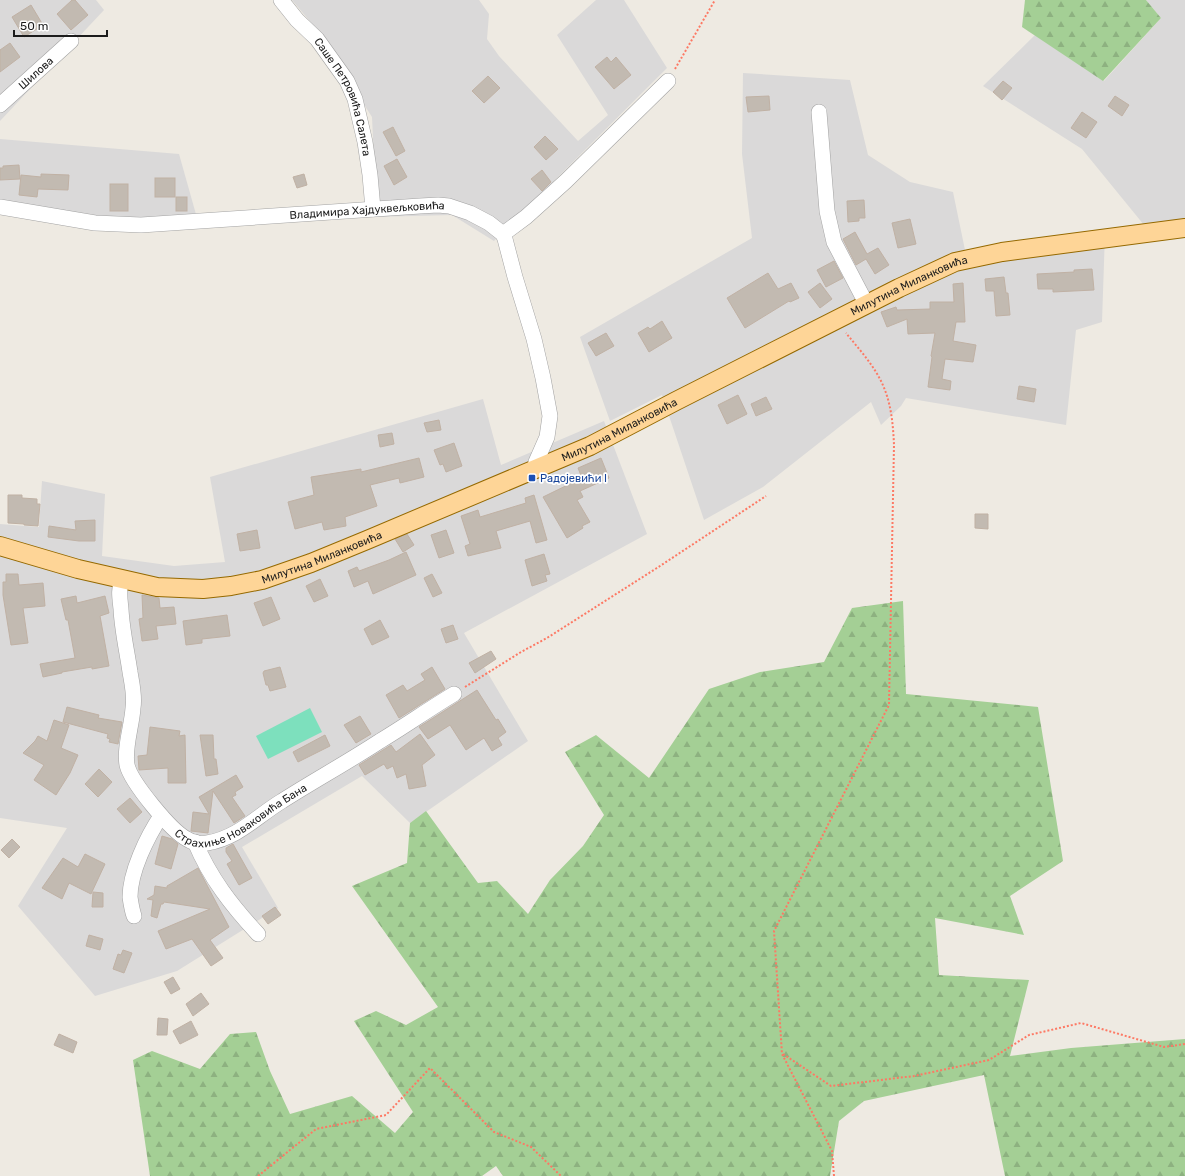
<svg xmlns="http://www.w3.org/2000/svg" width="1185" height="1176" font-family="Rubik,sans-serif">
<defs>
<pattern id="forest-firs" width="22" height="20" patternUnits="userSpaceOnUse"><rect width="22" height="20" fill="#a4cf95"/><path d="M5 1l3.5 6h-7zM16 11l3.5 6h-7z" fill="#8db180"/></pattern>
</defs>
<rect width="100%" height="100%" fill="#eeeae2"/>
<g fill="#dad9d9">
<path d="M0,0H96L104,10L0,121Z"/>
<path d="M292,0H479L489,14L487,39L499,56L578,141L608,115L557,35L596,0H624L667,68L494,241L452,215L371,217L375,182L372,117L313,25Z"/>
<path d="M1146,0H1185V219L1144,225L1082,149L983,86L1035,35L1104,81L1161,18Z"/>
<path d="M743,73L850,80L868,155L910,182L953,192L965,250L1045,239L1105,233L1102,322L1076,330L1066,425L906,398L901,406L881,425L871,402L763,487L704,520L662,395L610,421L580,337L752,238L742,154Z"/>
<path d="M0,139L179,154L197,218L135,221L0,201Z"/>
<path d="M483,399L501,465L604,421L647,534L464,633L528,741L410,823L362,776L242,847L278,908L177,971L95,996L18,906L67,828L0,818V524L39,527L42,481L105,494L102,556L174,566L225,562L210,477Z"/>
</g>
<g fill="url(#forest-firs)">
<path d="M1025,0H1146L1161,18L1103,81L1022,27Z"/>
<path d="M903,601L906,694L1038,707L1063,861L1010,896L1024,935L935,918L939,975L1029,980L1010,1056L1071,1048L1185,1039V1176H1005L984,1075L864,1101L839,1121L830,1176H503L496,1166L482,1176H150L133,1060L152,1051L200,1069L230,1034L256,1032L270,1071L290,1114L352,1096L395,1133L413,1112L354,1021L376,1011L406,1025L438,1007L352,886L407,863L410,823L426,811L478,883L497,881L528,914L550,880L583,846L604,815L565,752L596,735L649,778L709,689L760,672L824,662L852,608Z"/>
</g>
<path fill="#7de0bd" d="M310,708L322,732L268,759L256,736Z"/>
<g fill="#c2bab1" stroke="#c0b1a4">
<path d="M72,0H75L88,15L71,30L57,14Z"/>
<path d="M31,5L43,25L24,37L12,17Z"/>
<path d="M10,43L20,57L0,72V50Z"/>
<path d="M607,57L611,62L616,57L631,75L614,89L595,67Z"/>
<path d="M488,76L500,88L484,103L472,91Z"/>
<path d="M1003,81L1012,88L1002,100L993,92Z"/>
<path d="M769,96L770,110L748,112L746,97Z"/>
<path d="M1115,96L1129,105L1122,116L1108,106Z"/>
<path d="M1082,112L1097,122L1086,138L1071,128Z"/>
<path d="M393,127L405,151L396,156L383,132Z"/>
<path d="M545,136L558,149L546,160L534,147Z"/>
<path d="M397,159L407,177L394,185L384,166Z"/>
<path d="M19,165L20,179L0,180V168H3V166Z"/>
<path d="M542,170L551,182L542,191L531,179Z"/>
<path d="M41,174L69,175L68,190L38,189L37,197L19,195L21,175L41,177Z"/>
<path d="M304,174L307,185L297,188L293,177Z"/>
<rect x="155" y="178" width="20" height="19"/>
<rect x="110" y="184" width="18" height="27"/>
<rect x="176" y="197" width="11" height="14"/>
<path d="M864,200L865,218H859V221L848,222L847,201Z"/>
<path d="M910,219L916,244L898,248L892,223Z"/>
<path d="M855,232L867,254L878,248L889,265L875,274L866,259L856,265L843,239Z"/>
<path d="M834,261L843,278L826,287L817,270Z"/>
<path d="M1092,269L1094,290L1053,292V289H1038L1037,274L1074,272V270Z"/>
<path d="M768,273L778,289L791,283L799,298L790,302L789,301L745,328L727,298Z"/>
<path d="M1004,277L1006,293H1008L1010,315L996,316L994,291H986L985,279Z"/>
<path d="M820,283L832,299L820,308L808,292Z"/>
<path d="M963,283L965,322H956L953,341L976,345L973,362L945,359L942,379L951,381L950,390L928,387L932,357L931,356L935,333L908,334L907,319L887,327L881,312L896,307L897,310L930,309V302H954L953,284Z"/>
<path d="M662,321L672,338L649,352L638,333L648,327L650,329Z"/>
<path d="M606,333L614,346L596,356L588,343Z"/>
<path d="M1019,386L1036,389L1034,402L1017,399Z"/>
<path d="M738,395L747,414L727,424L718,405Z"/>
<path d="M766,397L772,409L756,416L751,404Z"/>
<path d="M439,420L441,430L427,432L424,423Z"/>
<path d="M392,433L394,444L380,447L378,435Z"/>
<path d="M454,443L462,466L446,472L443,464L440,465L434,450Z"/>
<path d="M419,458L424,477L400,483L399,478L370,485L377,506L345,517L346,526L324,530L322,522L295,529L288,502L314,495L311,477L361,469V472Z"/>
<path d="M601,458L609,478L580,491L583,497L577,500L590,522L582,526L583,528L567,538L543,497L582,478L578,468Z"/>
<path d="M8,495H22V498L37,499V504H40L38,526L24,525V524L8,523Z"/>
<path d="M534,495L547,540L536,543L530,521L496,531L501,548L468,556L465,546L470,544L461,516L478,510L480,517L526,503L525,498Z"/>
<path d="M975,514H988V529L975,528Z"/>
<path d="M95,520V541H79L48,537L49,526L76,530L75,521Z"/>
<path d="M257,530L260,548L240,551L237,534Z"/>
<path d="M446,530L454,553L439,558L431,535Z"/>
<path d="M407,534L414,545L403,552L395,539Z"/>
<path d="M406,552L416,575L373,594L368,581L354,587L348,571L357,567L359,571L389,560Z"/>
<path d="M544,554L550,574L545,575L547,581L532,586L525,560Z"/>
<path d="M6,574H18L19,585L43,583L45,606L23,608L28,643L11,645L3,595V582H6Z"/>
<path d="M432,574L442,593L433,597L424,578Z"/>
<path d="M320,579L328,596L314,602L306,586Z"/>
<path d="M142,595L159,598L160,608L174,607L176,624L156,626L158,639L142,641L139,619L143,618Z"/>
<path d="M76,596L77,603L105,596L109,613L100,616L109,666L92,669V667L62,672V673L43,677L40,664L75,658L68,620H66L61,599Z"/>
<path d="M271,597L280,619L263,626L254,603Z"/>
<path d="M227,615L230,636L202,639V643L186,645L183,621Z"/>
<path d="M380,620L389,637L372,645L364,629Z"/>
<path d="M453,625L458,639L446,643L441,629Z"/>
<path d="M491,651L496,659L475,673L469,663Z"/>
<path d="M280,667L286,687L270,691L268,685H266L263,673L264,671Z"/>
<path d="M432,667L445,689L399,718L386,695L403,685L407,691L425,680L421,674Z"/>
<path d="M477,690L496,720L498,719L506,732L498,738L502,745L492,751L484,738L466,750L450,725L428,739L419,727Z"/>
<path d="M67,707L99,715L98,718L122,722L118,744L109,742L110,739L107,738L108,734L63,722Z"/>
<path d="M360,716L371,734L356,743L344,725Z"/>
<path d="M54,720L69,725L61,748L78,755L70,773L56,795L34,780L44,765L23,753L35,741L38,736L47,741Z"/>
<path d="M150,727L180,731L179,736L185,735L186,783H168V768L139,770L138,756L147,755Z"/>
<path d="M420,734L435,755L422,765L426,786L409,789L406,774L397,778L393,766L387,769L384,764L365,775L359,765L391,745L396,752Z"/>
<path d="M200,735H213L214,759H216L218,774L206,776Z"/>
<path d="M325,735L330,746L298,762L293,752Z"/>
<path d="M99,769L112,782L98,797L85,784Z"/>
<path d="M236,775L243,787L235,792L236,795L232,797L245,816L234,823L213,791L208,833L191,831L193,812L209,814L199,797Z"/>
<path d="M130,798L142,812L130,823L117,809Z"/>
<path d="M162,836L172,839L178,844L171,869L155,864Z"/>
<path d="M12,839L20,847L9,858L1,850Z"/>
<path d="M233,844L252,878L239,885L227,864L232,861L226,852V848Z"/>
<path d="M85,854L105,864L91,894L69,883L62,899L42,888L63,858L78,867Z"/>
<path d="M198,868L229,927L210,940L223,958L211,966L192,939L166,949L158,931L210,909L164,902L163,904H161L157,918L151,916L153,900L147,899L154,895L155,886L167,888V886Z"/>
<path d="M93,892L103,893V907H92Z"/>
<path d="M275,907L281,915L268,924L262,916Z"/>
<path d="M89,935L103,939L100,950L86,946Z"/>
<path d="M123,950L132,953L124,973L113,969L118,954L121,955Z"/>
<path d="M173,977L180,989L171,994L164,982Z"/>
<path d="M201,993L209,1004L193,1016L186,1004Z"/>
<path d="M158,1018L168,1019L167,1035H157Z"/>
<path d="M191,1021L198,1035L180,1044L173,1031Z"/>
<path d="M59,1034L77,1042L73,1053L54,1045Z"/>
</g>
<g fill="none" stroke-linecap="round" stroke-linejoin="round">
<g stroke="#a3a3a3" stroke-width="16">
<g id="minor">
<path id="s1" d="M281,0L297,20L317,39L347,81L355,99L365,142L370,175L373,209"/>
<path id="s2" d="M0,105L71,41"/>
<path d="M819,112L827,211L834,242L867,305"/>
<path id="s3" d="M0,207L95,223L141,225L420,206L438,205L449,206L470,213L489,223L503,234L505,239L515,277L534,339L543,378L550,416L547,437L536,462L534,470"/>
<path d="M503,234L526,217L566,181L668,81"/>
<path id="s4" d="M122,580C118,589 120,599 121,609C122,630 127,651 130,672C132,684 135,696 133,708C132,725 124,748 127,765C131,782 171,831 187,839C193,843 200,844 207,843C238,838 257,816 282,801C315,780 348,762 380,741C405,726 429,709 454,694"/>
<path d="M195,842C210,878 232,906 258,934"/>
<path d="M134,916C132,910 131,904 130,897C130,872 147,837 161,816"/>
</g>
</g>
<g stroke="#956900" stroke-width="20">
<g id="major">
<path id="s5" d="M0,546L78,569L157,587L203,589L231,586L262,580L311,563L367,540L590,446L676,401L899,288L955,262L1002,252L1185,228"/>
</g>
</g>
<g stroke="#fd7964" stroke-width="2" stroke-dasharray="2 2" stroke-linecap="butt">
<path d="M675,69L715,0"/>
<path d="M465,687L521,652L547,638L660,566L766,496"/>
<path d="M783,1054L831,1086L914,1076L989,1060L1029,1035L1081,1023L1164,1047L1185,1044"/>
<path d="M258,1176L316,1129L386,1115L430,1068L494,1132L531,1147L561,1176"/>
<path d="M834,1176L832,1151L782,1054L774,931L889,705L894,445C893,423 891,401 881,381C872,363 858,348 846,333"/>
</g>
<use href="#minor" stroke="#fff" stroke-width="15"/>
<use href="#major" stroke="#fed597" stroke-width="18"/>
</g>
<rect fill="#1a4fb4" stroke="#fff" stroke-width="1.5" x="528" y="474" width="8" height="8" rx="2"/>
<g text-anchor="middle" stroke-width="3.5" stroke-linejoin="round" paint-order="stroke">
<g font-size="11" fill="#1c1c1c" stroke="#fff">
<text dy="4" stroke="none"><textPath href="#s2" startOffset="48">Шилова</textPath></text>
<text dy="4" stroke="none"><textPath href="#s1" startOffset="118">Саше Петровића Салета</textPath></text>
<text dy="4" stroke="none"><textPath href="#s3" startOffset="369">Владимира Хајдуквељковића</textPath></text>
<text dy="4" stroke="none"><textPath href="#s5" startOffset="980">Милутина Миланковића</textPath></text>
<text dy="4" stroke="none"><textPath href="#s5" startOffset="656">Милутина Миланковића</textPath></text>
<text dy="4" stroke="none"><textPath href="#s5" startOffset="332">Милутина Миланковића</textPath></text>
<text dy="4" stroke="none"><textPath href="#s4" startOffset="344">Страхиње Новаковића Бана</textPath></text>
</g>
<g font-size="11" fill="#164399" stroke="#fff" text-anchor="start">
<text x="540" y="482">Радојевићи I</text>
</g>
</g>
<path d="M14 30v6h93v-6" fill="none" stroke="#1c1c1c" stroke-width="2"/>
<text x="20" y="30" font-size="12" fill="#1c1c1c" stroke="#ffffff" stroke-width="3" paint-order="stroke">50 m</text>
</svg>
